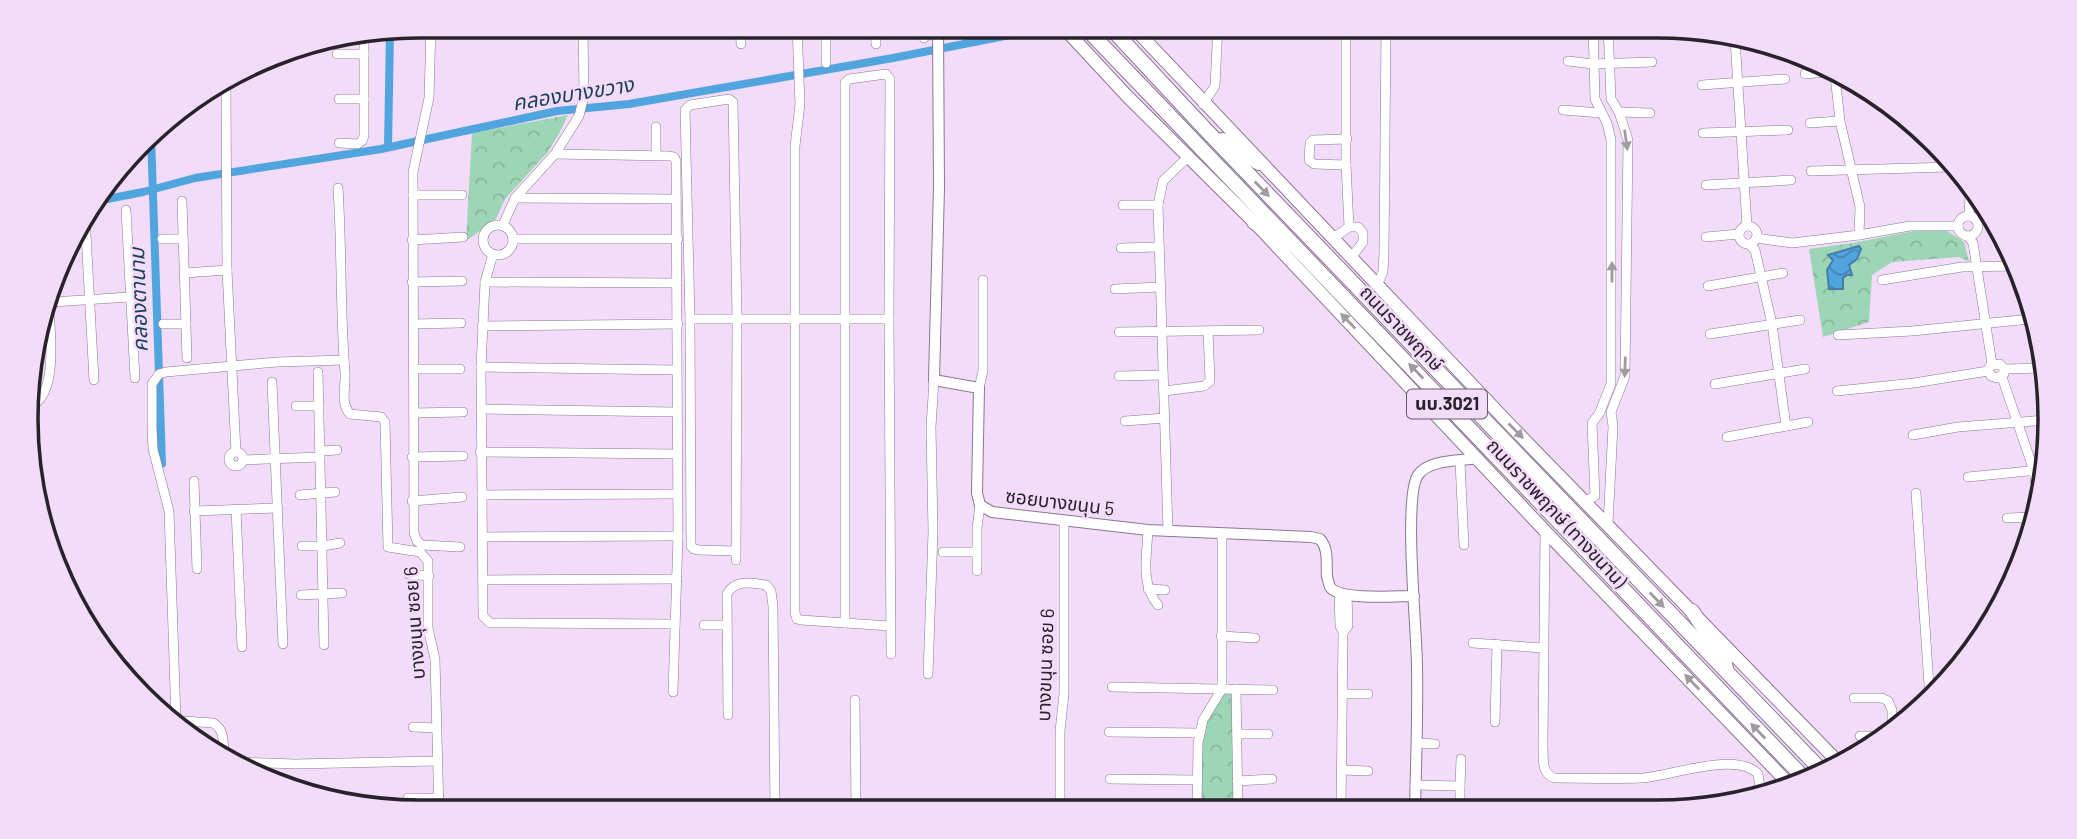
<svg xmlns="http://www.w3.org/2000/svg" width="2077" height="839" font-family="Barlow,'Noto Sans Thai',sans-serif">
<defs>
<pattern id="park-crowns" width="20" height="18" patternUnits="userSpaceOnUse" patternTransform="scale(1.75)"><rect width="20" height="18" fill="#9dd6b6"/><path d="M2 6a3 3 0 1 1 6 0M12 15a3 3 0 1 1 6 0" fill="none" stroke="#87b79d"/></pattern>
<pattern id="water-waves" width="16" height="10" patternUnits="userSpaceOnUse" patternTransform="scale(1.75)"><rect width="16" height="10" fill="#51a5df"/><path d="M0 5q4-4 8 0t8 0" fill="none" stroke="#4386b5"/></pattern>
</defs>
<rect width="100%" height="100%" fill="#f2dcf9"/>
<g fill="url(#park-crowns)">
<path d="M568,115L560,132L547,153L505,199L496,219L466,241L472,133Z"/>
<path d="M1929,228L1944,229L1964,242L1969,262L1959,257L1892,262L1872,275L1869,322L1823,337L1809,249L1853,243Z"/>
<path d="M1222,689H1236L1238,811H1197L1203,720Z"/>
</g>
<path fill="url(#water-waves)" stroke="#457da9" stroke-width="2" d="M1859,246L1861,249L1857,259L1849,265L1852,275H1847L1843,278V289H1829L1827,270L1833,260L1828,255Z"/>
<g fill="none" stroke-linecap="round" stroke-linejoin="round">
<g stroke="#51a5df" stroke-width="8">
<path d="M151,135L162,464"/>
<path d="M388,147L390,31"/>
<path d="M97,201L143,192L195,178L381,149L557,111L629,104L893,58L1055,26"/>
</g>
<g stroke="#8a7791" stroke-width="10">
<g id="minor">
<path d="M431,26L429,98L413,172L414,533L417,541L422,545L460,547"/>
<path d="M740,26L741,44"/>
<path d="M797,26L800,104L795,146V613L797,619L801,620L890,626"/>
<path d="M875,26L876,44"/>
<path d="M1346,26V165L1349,227"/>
<path d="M1608,26L1611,99L1619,112L1628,140L1625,376L1611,412L1613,426L1608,524"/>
<path d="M402,34H431"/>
<path d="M924,38L925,26"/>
<path d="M1735,39L1747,226"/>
<path d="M337,54H364"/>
<path d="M1568,61L1593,64L1652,62"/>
<path d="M826,63V26"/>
<path d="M1805,74L1826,72"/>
<path d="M1835,76L1840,121L1860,207L1859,235"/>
<path d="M1702,85L1785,79"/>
<path d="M226,86L227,270L236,452"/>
<path d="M339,99H364"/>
<path d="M1203,104L1215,86L1218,26"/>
<path d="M1563,110L1601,113"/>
<path d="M1619,112L1650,113"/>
<path d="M1810,123L1840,121"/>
<path d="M656,127V155"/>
<path d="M1703,133L1788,130"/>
<path d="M339,143L358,144L362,141L364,136V36"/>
<path d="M555,154L670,156L674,157L676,161L678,536L673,692"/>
<path d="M1346,165L1314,164L1309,160L1310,143L1313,140L1347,139"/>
<path d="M1811,171L1950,167"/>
<path d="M1706,185L1791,180"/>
<path d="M338,188C342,249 340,311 345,372C346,386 340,403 350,414L381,417L385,422L388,547L420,552L428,561V628L435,659L439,813"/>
<path d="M413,195H462"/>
<path d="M515,198L676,199"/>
<path d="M182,201L187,358"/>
<path d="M1123,205H1158"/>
<path d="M126,210L135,378"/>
<path d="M1969,215L1970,194"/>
<circle cx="1968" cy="226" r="10"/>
<path d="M85,216L94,380"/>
<path d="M1977,221L1989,218"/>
<path d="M503,225L515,198L555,154L579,116L584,96L583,26"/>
<circle cx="498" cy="240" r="15"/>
<circle cx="1748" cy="235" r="9"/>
<path d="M1968,236L1973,243L1992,364"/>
<path d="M1706,237L1739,234"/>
<path d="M1756,238L1792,243L1859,235L1910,226H1958"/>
<path d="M162,239H183"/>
<path d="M513,239H678"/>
<path d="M1332,239L1349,227H1358L1363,233V242L1351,258"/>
<path d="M412,240L463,237"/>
<path d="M1749,244L1755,250L1772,324L1786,426"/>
<path d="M1121,248L1159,247"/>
<path d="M493,254L485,282L481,367L483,616L490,623L675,624"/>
<path d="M185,273L227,270"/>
<path d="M1882,280L1962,267L2015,266"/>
<path d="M412,282L462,281"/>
<path d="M485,282L677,283"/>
<path d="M1377,285L1383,272L1384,253L1386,26"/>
<path d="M1708,286L1783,273"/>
<path d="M1115,289L1160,287"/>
<path d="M52,302L130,297"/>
<path d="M690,319H889"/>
<path d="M163,324H186"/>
<path d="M413,324L461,323"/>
<path d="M482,326L678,324"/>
<path d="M1119,332L1259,330"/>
<path d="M1710,334L1800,320"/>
<path d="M1838,335L1912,331L2030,319"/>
<path d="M481,367L676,370"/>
<path d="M413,369H460"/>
<path d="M2004,369L2043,368"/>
<path d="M318,372L324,645"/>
<path d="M1119,376L1163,375"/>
<path d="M2002,377L2034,471L2037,491"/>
<path d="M272,382L283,644"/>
<path d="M1715,384L1805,369"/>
<path d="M979,388L983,371V280"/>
<path d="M1164,391L1204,386L1210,381L1208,331"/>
<path d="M1837,391L1914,383L1988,371L1990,366L2000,364L2004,369V374L1997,378L1991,376L1988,371"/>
<path d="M31,405C57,397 51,334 49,312"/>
<path d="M296,406H319"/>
<path d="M481,409L676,412"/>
<path d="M414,413L463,412"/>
<path d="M1125,421L1165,418"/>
<path d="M1913,435L1958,427L2046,420"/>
<path d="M1727,437L1808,422"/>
<path d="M320,451L337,450"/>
<circle cx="236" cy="459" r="7"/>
<path d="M480,452L676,454"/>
<path d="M412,457L463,456"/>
<path d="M243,460L320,457"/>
<path d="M1460,462L1464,545"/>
<path d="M1968,477L2038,470"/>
<path d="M194,481L197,569"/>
<path d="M1916,493L1930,700"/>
<path d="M300,495L335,492"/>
<path d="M482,495L677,494"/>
<path d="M412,501L462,497"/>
<path d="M1586,501L1595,496L1592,423L1599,414L1611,384V140L1607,123L1595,99L1593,26"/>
<path d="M236,509L242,647"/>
<path d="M194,511L278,508"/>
<path d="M2007,518L2034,517"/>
<path d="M1148,530C1147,555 1140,584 1158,605"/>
<path d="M1168,531L1158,205L1163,181L1189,156"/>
<path d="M1545,531L1543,745C1544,757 1540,774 1555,778C1584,778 1613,779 1642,778C1670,776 1737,751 1758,774L1761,794"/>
<path d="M482,537L678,536"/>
<path d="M302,546H323L340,543"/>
<path d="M735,551L699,550L694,549L691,546L690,319L685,110L690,105L729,99L733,102L737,318L736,560"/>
<path d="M943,552H977"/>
<path d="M2020,561H2022"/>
<path d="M977,571V528L980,505"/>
<path d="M408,574L429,576"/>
<path d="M483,580L677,579"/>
<path d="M1148,589L1165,590"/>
<path d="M1339,593L1340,626L1343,632L1341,810"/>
<path d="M301,595L342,593"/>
<path d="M845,623V83L849,79L886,74L890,79L889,319L891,654"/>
<path d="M704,625H727"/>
<path d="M1343,632L1348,626L1347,595"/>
<path d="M1221,636L1255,638"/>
<path d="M1473,643L1543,648"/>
<path d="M928,674L933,532L931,427L934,380"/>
<path d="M1112,687L1273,690"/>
<path d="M1236,689L1238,811"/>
<path d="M1343,694H1368"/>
<path d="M1854,698H1882L1888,701L1892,710V732"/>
<path d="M855,700L856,812"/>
<path d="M728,715L727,594C735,579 751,583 766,585L771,591L773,606L775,812"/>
<path d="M169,720L213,723C225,729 223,743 224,755"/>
<path d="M176,720L169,511L153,449L152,426V384L159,374L166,372L277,362L344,360"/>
<path d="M1495,722L1497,644"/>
<path d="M413,727L437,728"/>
<path d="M1109,732L1200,733"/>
<path d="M1237,734H1268"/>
<path d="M1860,736L1884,737"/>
<path d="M1417,743L1435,744"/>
<path d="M238,762L295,764L437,761"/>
<path d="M1342,770L1368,771"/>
<path d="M1110,779L1197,780"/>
<path d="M1237,781L1272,779"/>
<path d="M1415,785L1460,786V810"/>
<path d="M1460,786L1461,759"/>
<path d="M408,798H439"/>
<path d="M439,807L506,813"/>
<path d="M1060,811V731L1064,694V521"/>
<path d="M1197,811L1198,743L1203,720L1222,689V534"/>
</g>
</g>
<g stroke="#8a7791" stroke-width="12">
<g id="tertiary">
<path d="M938,26L939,188L934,380L979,388L977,493L980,505L992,512L1148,530L1311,537L1320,539C1329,549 1326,563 1327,577C1328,578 1329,586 1330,587C1340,601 1397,596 1414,596"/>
<path d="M1415,810C1416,762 1418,714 1417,666C1417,632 1403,497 1418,475C1429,459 1461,461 1478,458"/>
</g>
</g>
<g stroke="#8a7791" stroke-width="14">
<g id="secondary">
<path d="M1062,26L1127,96L1254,222L1545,531L1790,785"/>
<path d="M1132,26L1512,427L1841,765"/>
</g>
</g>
<g stroke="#8a7791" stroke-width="16">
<g id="primary">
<path d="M1084,26L1806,780"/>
<path d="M1109,26L1206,130L1825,774"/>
<path d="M1222,140L1259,163"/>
<path d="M1254,222L1287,245"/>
<path d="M1692,611L1724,658L1726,669"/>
</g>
</g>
<use href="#minor" stroke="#fff" stroke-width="9"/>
<use href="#tertiary" stroke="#fff" stroke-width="10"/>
<use href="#secondary" stroke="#fff" stroke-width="12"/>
<use href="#primary" stroke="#fff" stroke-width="14"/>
</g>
<defs><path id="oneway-solid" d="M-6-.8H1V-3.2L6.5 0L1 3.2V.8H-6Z" transform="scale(1.75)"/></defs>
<g fill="#9f9ba0">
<use href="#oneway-solid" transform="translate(1626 140) rotate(82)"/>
<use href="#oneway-solid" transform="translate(1262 189) rotate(46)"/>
<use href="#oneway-solid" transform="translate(1612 272) rotate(-90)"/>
<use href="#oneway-solid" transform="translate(1348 321) rotate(-134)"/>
<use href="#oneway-solid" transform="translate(1625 367) rotate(92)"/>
<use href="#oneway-solid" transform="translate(1416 371) rotate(-134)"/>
<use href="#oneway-solid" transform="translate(1516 431) rotate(45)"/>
<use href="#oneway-solid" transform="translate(1657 600) rotate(46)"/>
<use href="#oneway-solid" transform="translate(1692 682) rotate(-134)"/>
<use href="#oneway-solid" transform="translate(1758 731) rotate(-134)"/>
</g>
<g text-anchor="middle" stroke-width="5" stroke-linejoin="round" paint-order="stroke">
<rect fill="#f2dcf9" stroke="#655969" stroke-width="2" x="1407" y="389.5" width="80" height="29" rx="5"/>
<g font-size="18" font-weight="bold" fill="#29212b">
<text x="1447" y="410">นบ.3021</text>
</g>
<g font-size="19" fill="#29212b" stroke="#f2dcf9">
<text transform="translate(1402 328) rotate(46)" y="7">ถนนราชพฤกษ์</text>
<text transform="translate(1060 502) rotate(7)" y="7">ซอยบางขนุน 5</text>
<text transform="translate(1557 513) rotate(47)" y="7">ถนนราชพฤกษ์ (ทางขนาน)</text>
<text transform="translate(414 623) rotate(-94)" y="7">บางขนุน ซอย 6</text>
<text transform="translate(1045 665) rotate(-88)" y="7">บางขนุน ซอย 6</text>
</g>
<g font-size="21" font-style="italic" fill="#1c3f58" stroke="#f2dcf9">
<text transform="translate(573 94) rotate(-9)" y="7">คลองบางขวาง</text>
<text transform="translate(139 300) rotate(-92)" y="7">คลองตานาม</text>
</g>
</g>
<path d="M0 0H2077V839H0ZM419 38H1657A381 381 0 0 1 2038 419V419A381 381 0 0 1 1657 800H419A381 381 0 0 1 38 419V419A381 381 0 0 1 419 38Z" fill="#f2dcf9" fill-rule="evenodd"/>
<path fill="none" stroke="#29212b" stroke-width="3.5" d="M419 38H1657A381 381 0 0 1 2038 419V419A381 381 0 0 1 1657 800H419A381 381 0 0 1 38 419V419A381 381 0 0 1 419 38Z"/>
</svg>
